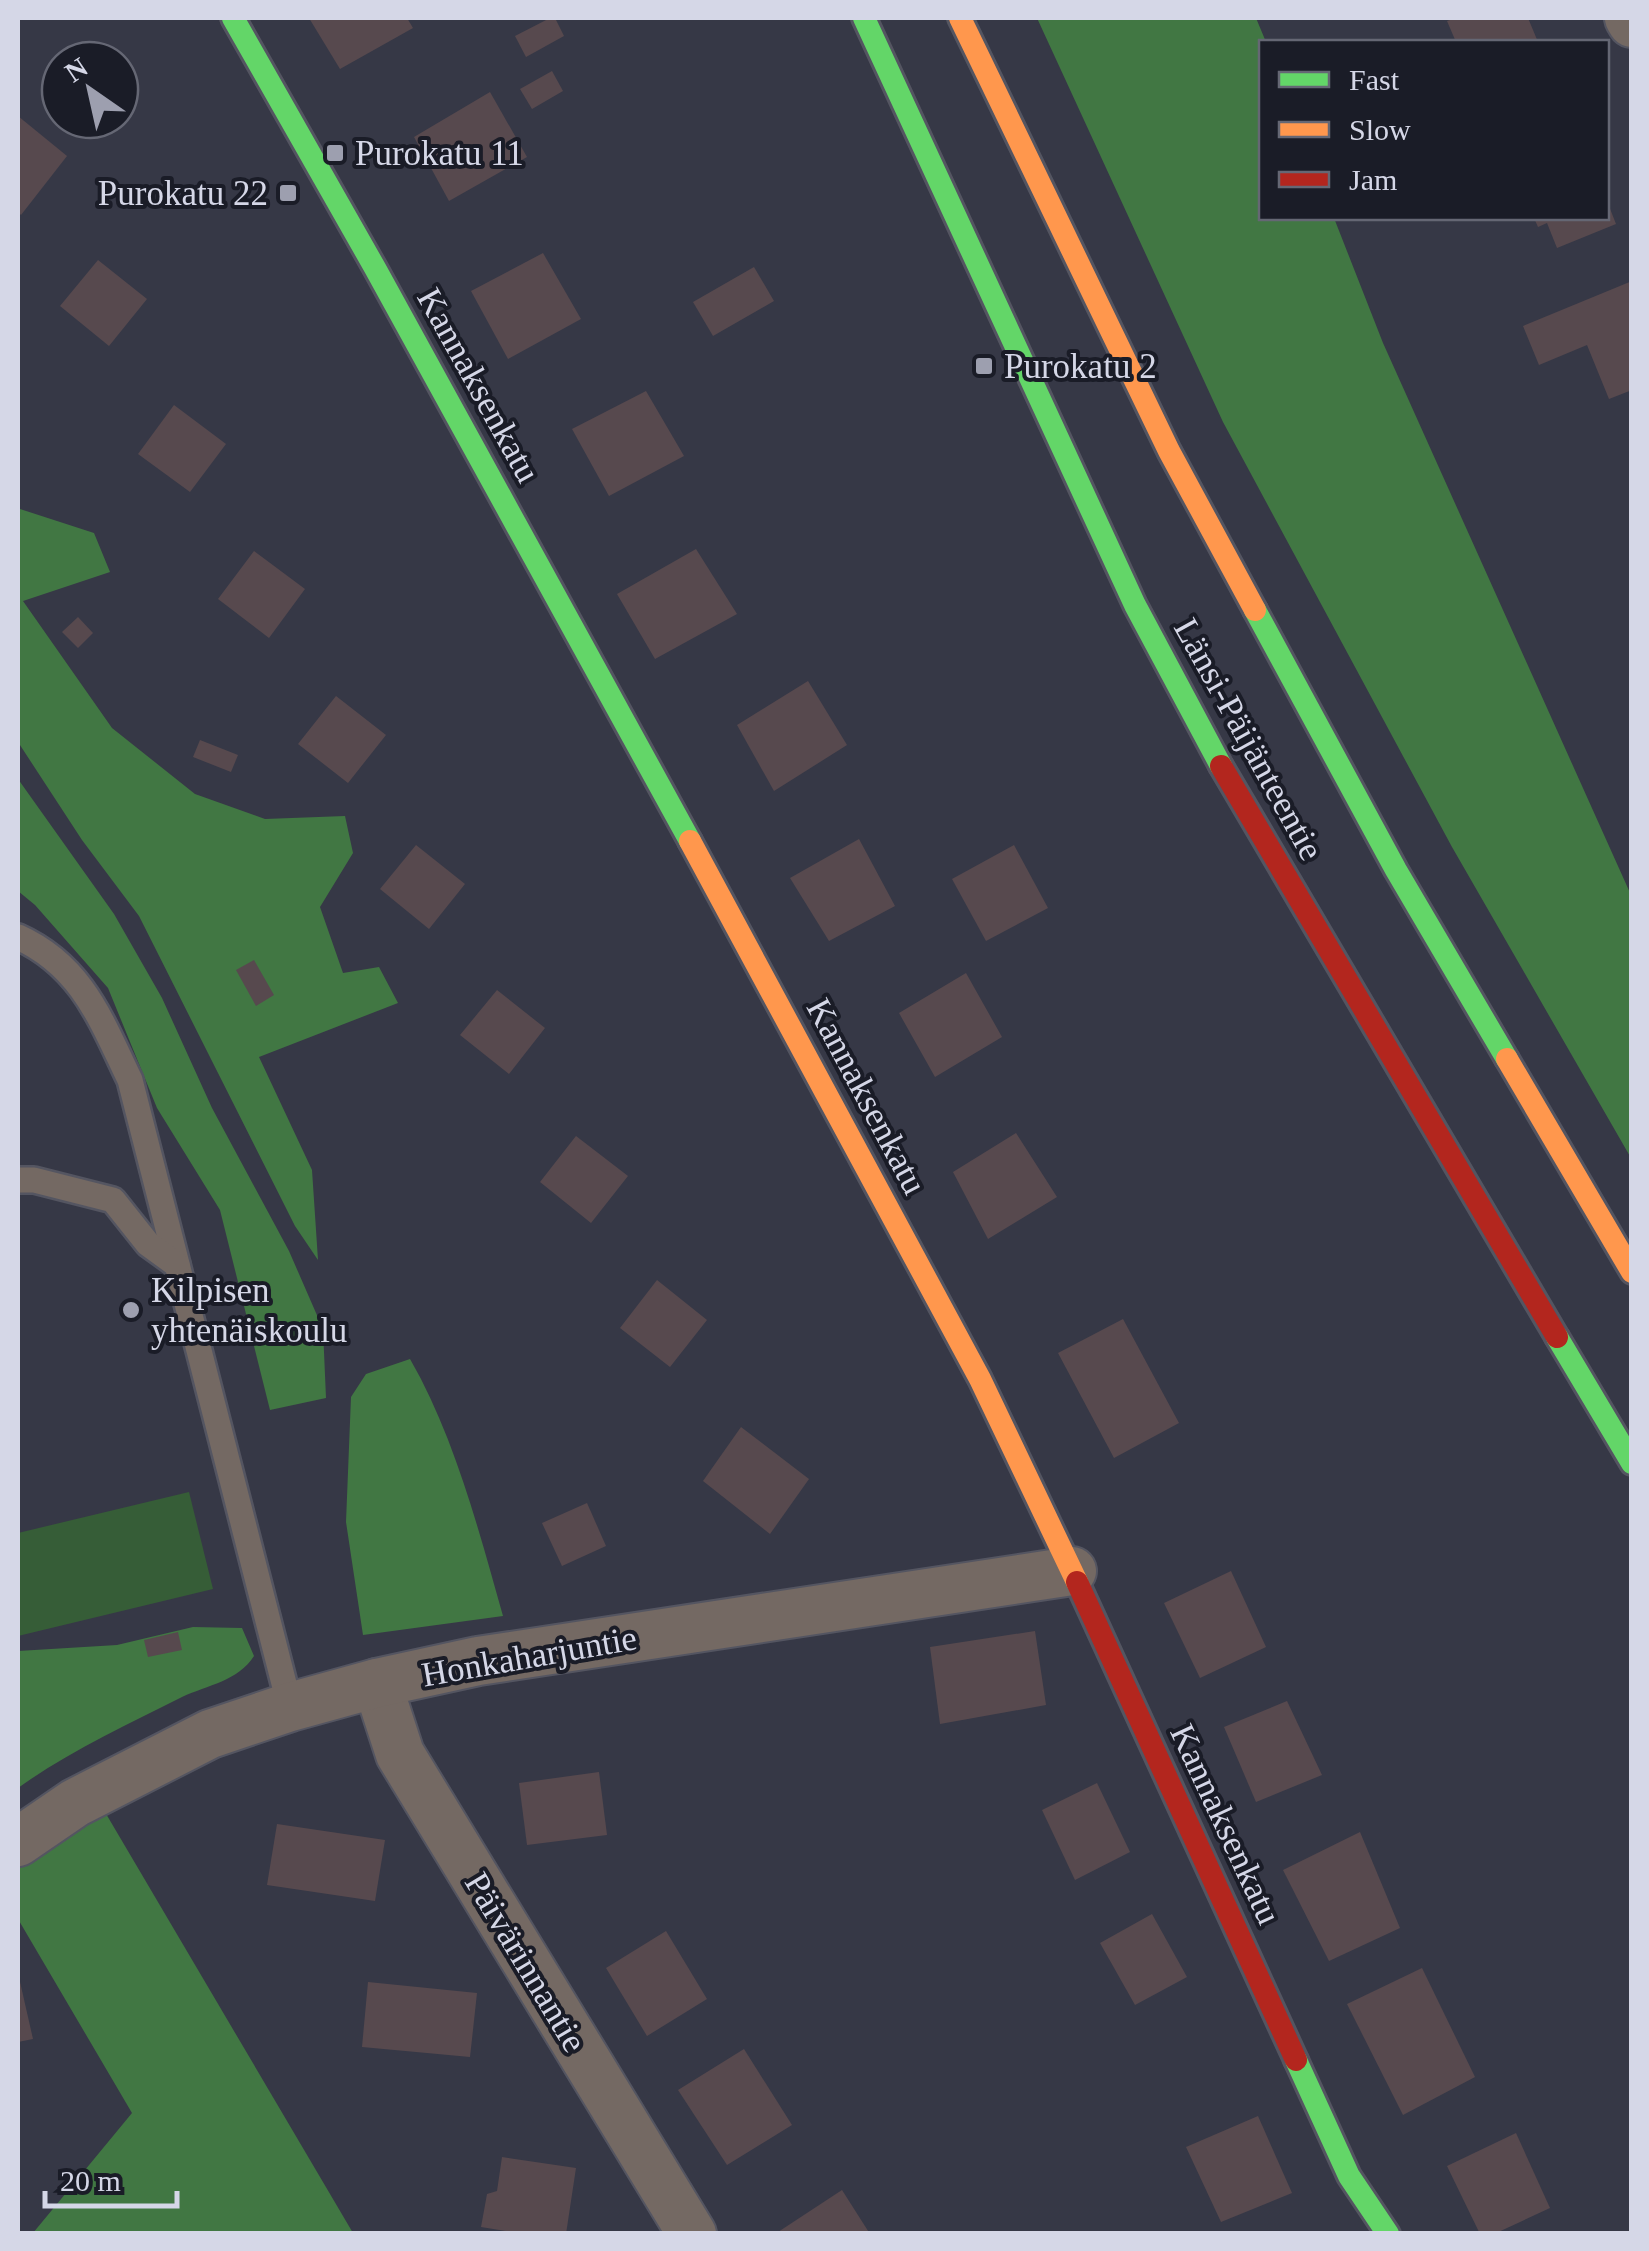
<svg xmlns="http://www.w3.org/2000/svg" width="1649" height="2251" font-family="'Times New Roman',serif">
<rect width="100%" height="100%" fill="#363846"/>
<path fill="#365d37" d="M189,1492L213,1589L18,1636V1533Z"/>
<g fill="#417743">
<path d="M1037,18H1256L1266,42H1262V218H1334L1383,343L1631,895V1158L1452,847L1223,422Z"/>
<path d="M20,509L94,533L110,572L23,601L112,728L195,794L265,819L345,816L353,853L320,907L343,973L379,967L398,1003L259,1057L312,1170L318,1260L295,1226L139,916L82,840L18,742Z"/>
<path d="M18,779L114,914L162,998L212,1108L289,1251L323,1329L326,1398L270,1410L220,1210L157,1108L108,988L35,905L18,891Z"/>
<path d="M410,1359C454,1435 479,1531 503,1616L363,1635L346,1522L351,1397L366,1374Z"/>
<path d="M193,1627L242,1628L254,1656C238,1681 208,1685 182,1697C126,1725 68,1752 18,1788V1651L117,1645Z"/>
<path d="M102,1807L353,2233H33L132,2113L18,1919V1869Z"/>
</g>
<g fill="#57494e">
<path d="M309,18H407L413,28L340,69Z"/>
<path d="M550,18H555L564,36L526,57L515,36Z"/>
<path d="M1456,18H1528L1538,42H1456L1447,21Z"/>
<path d="M552,71L563,91L532,109L520,89Z"/>
<path d="M490,92L527,157L449,201L414,137Z"/>
<path d="M18,116L67,156L21,215L18,212Z"/>
<path d="M1607,201L1616,224L1557,248L1547,223L1538,227L1534,218H1606Z"/>
<path d="M543,253L581,319L508,359L471,291Z"/>
<path d="M98,260L147,299L109,346L60,306Z"/>
<path d="M754,267L774,301L713,336L693,302Z"/>
<path d="M1632,281V390L1609,399L1587,345L1539,365L1523,326Z"/>
<path d="M646,391L684,456L609,496L572,429Z"/>
<path d="M174,405L226,444L190,492L138,454Z"/>
<path d="M696,549L737,614L655,659L617,594Z"/>
<path d="M254,551L305,589L269,638L218,599Z"/>
<path d="M78,617L93,633L78,648L62,632Z"/>
<path d="M808,681L847,745L774,791L737,725Z"/>
<path d="M336,696L386,735L348,783L298,744Z"/>
<path d="M200,740L238,755L231,772L193,757Z"/>
<path d="M859,839L895,906L829,941L790,878Z"/>
<path d="M416,845L465,884L429,929L380,889Z"/>
<path d="M1014,845L1048,908L986,941L952,879Z"/>
<path d="M254,960L274,995L256,1006L236,970Z"/>
<path d="M966,973L1002,1037L935,1077L899,1013Z"/>
<path d="M497,990L545,1028L509,1074L460,1035Z"/>
<path d="M1016,1133L1057,1197L988,1239L953,1172Z"/>
<path d="M576,1136L628,1176L591,1223L540,1182Z"/>
<path d="M657,1280L707,1320L670,1367L620,1328Z"/>
<path d="M1123,1319L1179,1423L1114,1458L1058,1353Z"/>
<path d="M741,1427L809,1479L770,1534L703,1481Z"/>
<path d="M587,1503L606,1546L562,1566L542,1523Z"/>
<path d="M1231,1571L1266,1647L1200,1678L1164,1603Z"/>
<path d="M1035,1631L1046,1705L940,1724L930,1647Z"/>
<path d="M178,1632L182,1650L148,1657L144,1640Z"/>
<path d="M1287,1701L1322,1775L1256,1802L1224,1727Z"/>
<path d="M599,1772L607,1835L527,1845L519,1783Z"/>
<path d="M1097,1783L1130,1852L1075,1880L1042,1810Z"/>
<path d="M277,1824L385,1840L375,1901L267,1885Z"/>
<path d="M1360,1832L1400,1928L1329,1961L1283,1870Z"/>
<path d="M1152,1914L1187,1977L1135,2005L1100,1943Z"/>
<path d="M666,1931L707,1999L647,2036L606,1968Z"/>
<path d="M1422,1968L1475,2077L1403,2115L1347,2004Z"/>
<path d="M18,1973L33,2039L18,2042Z"/>
<path d="M368,1982L477,1993L470,2057L362,2047Z"/>
<path d="M744,2049L792,2125L727,2165L678,2090Z"/>
<path d="M1258,2116L1292,2193L1221,2222L1186,2147Z"/>
<path d="M1516,2133L1550,2208L1494,2234H1480L1447,2166Z"/>
<path d="M502,2157L576,2168L566,2234H524L481,2227L487,2194L497,2191Z"/>
<path d="M842,2190L870,2234H775Z"/>
</g>
<g fill="none" stroke-linecap="round" stroke-linejoin="round">
<g stroke="#545561" stroke-width="30">
<g id="lane">
<path d="M18,937C82,966 101,1020 130,1080L290,1707"/>
<path d="M18,1180H34L113,1200L148,1244L177,1265"/>
</g>
</g>
<g stroke="#545561" stroke-width="52">
<g id="street">
<path d="M1629,18L1632,23"/>
<path d="M377,1683L400,1754L692,2234"/>
<path d="M18,1842L75,1803L210,1734L290,1707L377,1683L478,1661L1072,1571"/>
</g>
</g>
<g stroke="#545561" stroke-width="28">
<g id="fast">
<path d="M233,18L375,268L690,841"/>
<path d="M864,18L1135,605L1221,766"/>
<path d="M1255,610L1396,870L1507,1059"/>
<path d="M1557,1337L1632,1463"/>
<path d="M1296,2060L1349,2176L1388,2234"/>
</g>
</g>
<g stroke="#545561" stroke-width="28">
<g id="slow">
<path d="M960,18L1169,451L1255,610"/>
<path d="M690,841L980,1379L1077,1582"/>
<path d="M1507,1059L1632,1272"/>
</g>
</g>
<g stroke="#545561" stroke-width="28">
<g id="jam">
<path d="M1221,766L1557,1337"/>
<path d="M1077,1582L1296,2060"/>
</g>
</g>
<use href="#lane" stroke="#746963" stroke-width="25"/>
<use href="#street" stroke="#746963" stroke-width="48"/>
<use href="#fast" stroke="#63d668" stroke-width="22"/>
<use href="#slow" stroke="#ff974d" stroke-width="22"/>
<use href="#jam" stroke="#b3261e" stroke-width="22"/>
</g>
<g fill="#9d9faf" stroke="#1a1c27" stroke-width="4">
<rect x="325" y="143" width="20" height="20" rx="5"/>
<rect x="278" y="183" width="20" height="20" rx="5"/>
<rect x="974" y="356" width="20" height="20" rx="5"/>
<circle cx="131" cy="1310" r="10"/>
</g>
<g text-anchor="middle" stroke-width="8" stroke-linejoin="round" paint-order="stroke">
<g font-size="35" fill="#d5d7e7" stroke="#1a1c27" text-anchor="start">
<text x="355" y="165">Purokatu 11</text>
<text x="268" y="205" text-anchor="end">Purokatu 22</text>
<text x="1004" y="378">Purokatu 2</text>
<text x="151" y="1302">Kilpisen<tspan x="151" dy="40">yhtenäiskoulu</tspan></text>
</g>
<g font-size="35" fill="#d5d7e7" stroke="#1a1c27">
<text transform="translate(479 385) rotate(61)" y="12">Kannaksenkatu</text>
<text transform="translate(1249 739) rotate(61)" y="12">Länsi-Päijänteentie</text>
<text transform="translate(867 1096) rotate(62)" y="12">Kannaksenkatu</text>
<text transform="translate(529 1656) rotate(-10)" y="12">Honkaharjuntie</text>
<text transform="translate(1226 1824) rotate(65)" y="12">Kannaksenkatu</text>
<text transform="translate(526 1962) rotate(59)" y="12">Päivärinnantie</text>
</g>
</g>
<rect width="1649" height="2251" fill="none" stroke="#d5d7e7" stroke-width="40"/>
<rect x="1259" y="40" width="350" height="180" fill="#1a1c27" stroke="#656774" stroke-width="2.5"/>
<rect x="1279" y="72" width="50" height="15" fill="#63d668" stroke="#656774" stroke-width="2.5"/>
<text x="1349" y="90" font-size="30" fill="#d5d7e7">Fast</text>
<rect x="1279" y="122" width="50" height="15" fill="#ff974d" stroke="#656774" stroke-width="2.5"/>
<text x="1349" y="140" font-size="30" fill="#d5d7e7">Slow</text>
<rect x="1279" y="172" width="50" height="15" fill="#b3261e" stroke="#656774" stroke-width="2.5"/>
<text x="1349" y="190" font-size="30" fill="#d5d7e7">Jam</text>
<g transform="translate(90 90) rotate(326)"><circle r="48" fill="#1a1c27" stroke="#656774" stroke-width="2.5"/>
<path d="M0-8L18 38L0 25L-18 38Z" fill="#9d9faf"/>
<text y="-15" font-size="28" font-weight="bold" text-anchor="middle" fill="#d5d7e7">N</text>
</g>
<path d="M45 2191v15h132v-15" fill="none" stroke="#d5d7e7" stroke-width="5"/>
<text x="60" y="2191" font-size="30" fill="#d5d7e7" stroke="#1a1c27" stroke-width="8" paint-order="stroke">20 m</text>
</svg>
